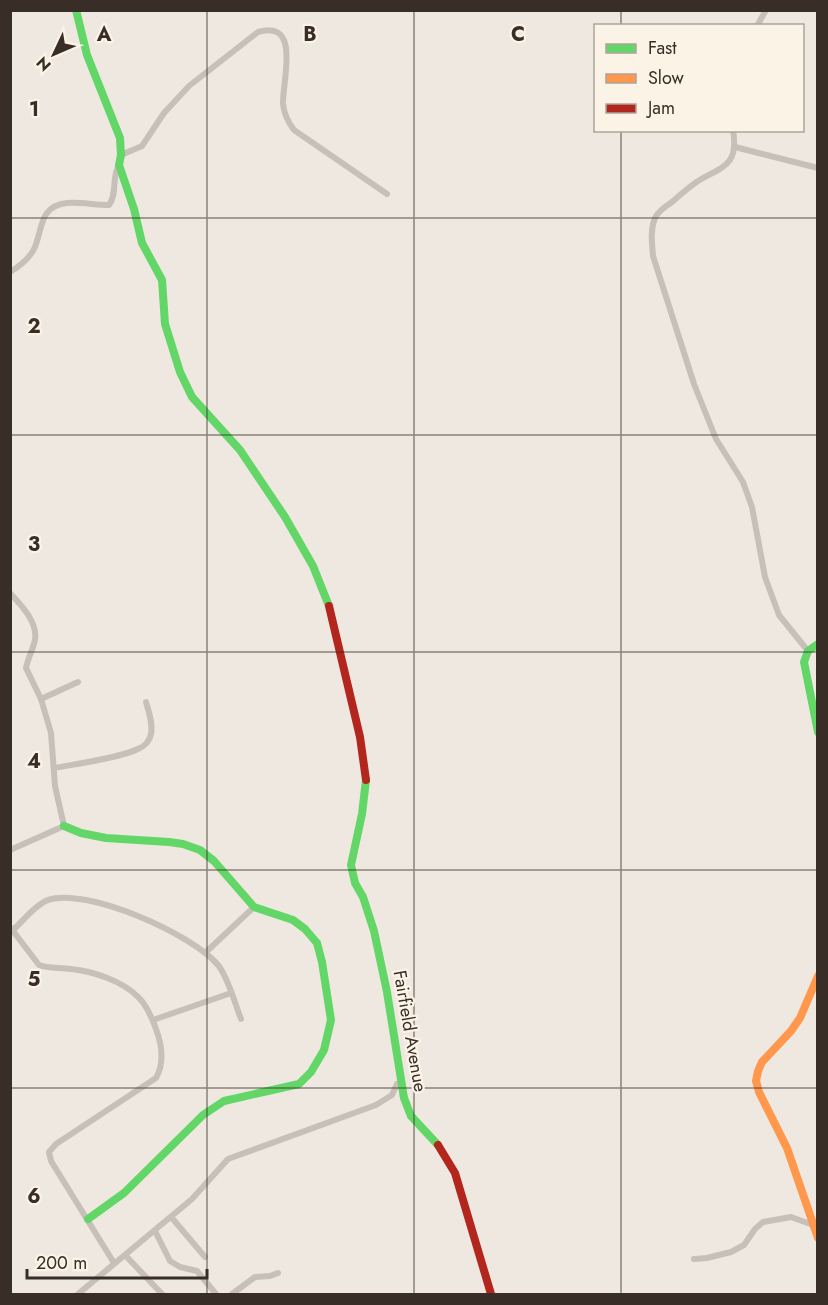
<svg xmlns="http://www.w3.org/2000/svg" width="828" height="1305" font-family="Jost,sans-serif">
<rect width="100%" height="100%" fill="#eee8e0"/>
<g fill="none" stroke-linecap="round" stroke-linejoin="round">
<g stroke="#c7c0b8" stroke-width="6">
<path d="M757,26L766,10"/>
<path d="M733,130C739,166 723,166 698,181C689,187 680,195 672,202C666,206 658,211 655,218C650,230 652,243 653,256L694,384L716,439L743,482L752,507L765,577L779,615L808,651"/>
<path d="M735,147L818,168"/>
<path d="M121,155L142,146L164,113L189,86L258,32C302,19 282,82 283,104C284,114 288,122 294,130L387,194"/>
<path d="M10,272C20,266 29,259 34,249C43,231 38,206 67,203C81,202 95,205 109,205C118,192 111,178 119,165"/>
<path d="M10,593C21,605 38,622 35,640C33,649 28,658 26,668L41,699L51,733L55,786L64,826L10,850"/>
<path d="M41,699L78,682"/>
<path d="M54,768C76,764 121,758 140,748C145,746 150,740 151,734C153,724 149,712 146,702"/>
<path d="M10,927L39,965C49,969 60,967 71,969C92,971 123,981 138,997C147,1005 152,1018 156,1029C162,1045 165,1062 156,1078L56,1144L49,1152L51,1161L114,1263"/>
<path d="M13,930C23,921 35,905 48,900C87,887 192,934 218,965C228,977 235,1004 241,1019"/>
<path d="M205,953L254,907"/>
<path d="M153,1020L231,993"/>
<path d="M172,1218L205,1257"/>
<path d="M155,1231L170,1261L180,1267L197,1271L216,1294"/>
<path d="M125,1255L162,1294"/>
<path d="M694,1259L707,1258L731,1252L744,1245L755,1229L763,1222L791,1217L813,1225"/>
<path d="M78,1294L192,1199L228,1159L376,1105L392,1095L397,1084L401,1083"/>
<path d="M232,1294L255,1277L270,1276L278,1273"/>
</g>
<g stroke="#63d668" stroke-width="8">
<path d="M76,10L87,55L120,138L121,155L119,165L134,209L142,243L162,280L165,324L180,372L192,397L240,450L285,517L313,566L329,606"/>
<path d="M818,644L808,651L804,662L818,732"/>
<path d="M366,780L362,814L351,865L355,883L363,897L374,931L387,992L404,1098L411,1116L438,1145"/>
<path d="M64,826L81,833L106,838L169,842L183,844L200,850L214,861L254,907L293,920L305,929L317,943L322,962L331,1020L324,1050L311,1072L299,1084L224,1101L203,1115L124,1193L88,1219"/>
</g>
<path stroke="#ff974d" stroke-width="8" d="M818,976L800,1018L791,1031L762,1062L758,1071L756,1081L759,1092L787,1148L818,1238"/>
<g stroke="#b3261e" stroke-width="8">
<path d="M329,606L360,737L366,780"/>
<path d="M438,1145L455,1173L491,1294"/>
</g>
</g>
<path fill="none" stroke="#382d27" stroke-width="1.5" stroke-opacity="0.55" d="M207,10V1294M414,10V1294M621,10V26M621,130V1294M10,218H818M10,435H818M10,652H818M10,870H818M10,1088H818"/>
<g text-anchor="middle" stroke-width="4.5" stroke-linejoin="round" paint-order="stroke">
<g font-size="18" fill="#382d27" stroke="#fbf3e6">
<text transform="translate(410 1031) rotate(80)" y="6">Fairfield Avenue</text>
</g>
</g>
<g font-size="20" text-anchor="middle" font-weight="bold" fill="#382d27" stroke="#fbf3e6" stroke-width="4.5" stroke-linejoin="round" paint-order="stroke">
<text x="104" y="41">A</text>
<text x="310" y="41">B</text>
<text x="518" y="41">C</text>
<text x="34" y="116">1</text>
<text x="34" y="333">2</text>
<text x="34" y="551">3</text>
<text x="34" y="768">4</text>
<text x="34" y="986">5</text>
<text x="34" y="1203">6</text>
</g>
<rect width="828" height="1305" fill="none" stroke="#382d27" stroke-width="24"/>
<rect x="594" y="24" width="210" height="108" fill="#fbf3e6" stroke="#ada49a" stroke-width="1.5"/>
<rect x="606" y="44" width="30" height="9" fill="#63d668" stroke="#ada49a" stroke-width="1.5"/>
<text x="648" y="54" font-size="18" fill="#382d27">Fast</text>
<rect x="606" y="74" width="30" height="9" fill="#ff974d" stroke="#ada49a" stroke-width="1.5"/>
<text x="648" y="84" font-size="18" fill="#382d27">Slow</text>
<rect x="606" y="104" width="30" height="9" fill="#b3261e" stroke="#ada49a" stroke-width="1.5"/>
<text x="648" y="114" font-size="18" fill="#382d27">Jam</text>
<g transform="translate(54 54) rotate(226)" stroke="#fbf3e6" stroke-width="4.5" paint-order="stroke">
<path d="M0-4.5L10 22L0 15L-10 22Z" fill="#382d27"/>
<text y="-9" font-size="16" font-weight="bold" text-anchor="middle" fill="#382d27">N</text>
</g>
<path d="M27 1269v9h180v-9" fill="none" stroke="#382d27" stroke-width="3"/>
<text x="36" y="1269" font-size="18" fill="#382d27" stroke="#fbf3e6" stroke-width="4.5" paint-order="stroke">200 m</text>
</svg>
